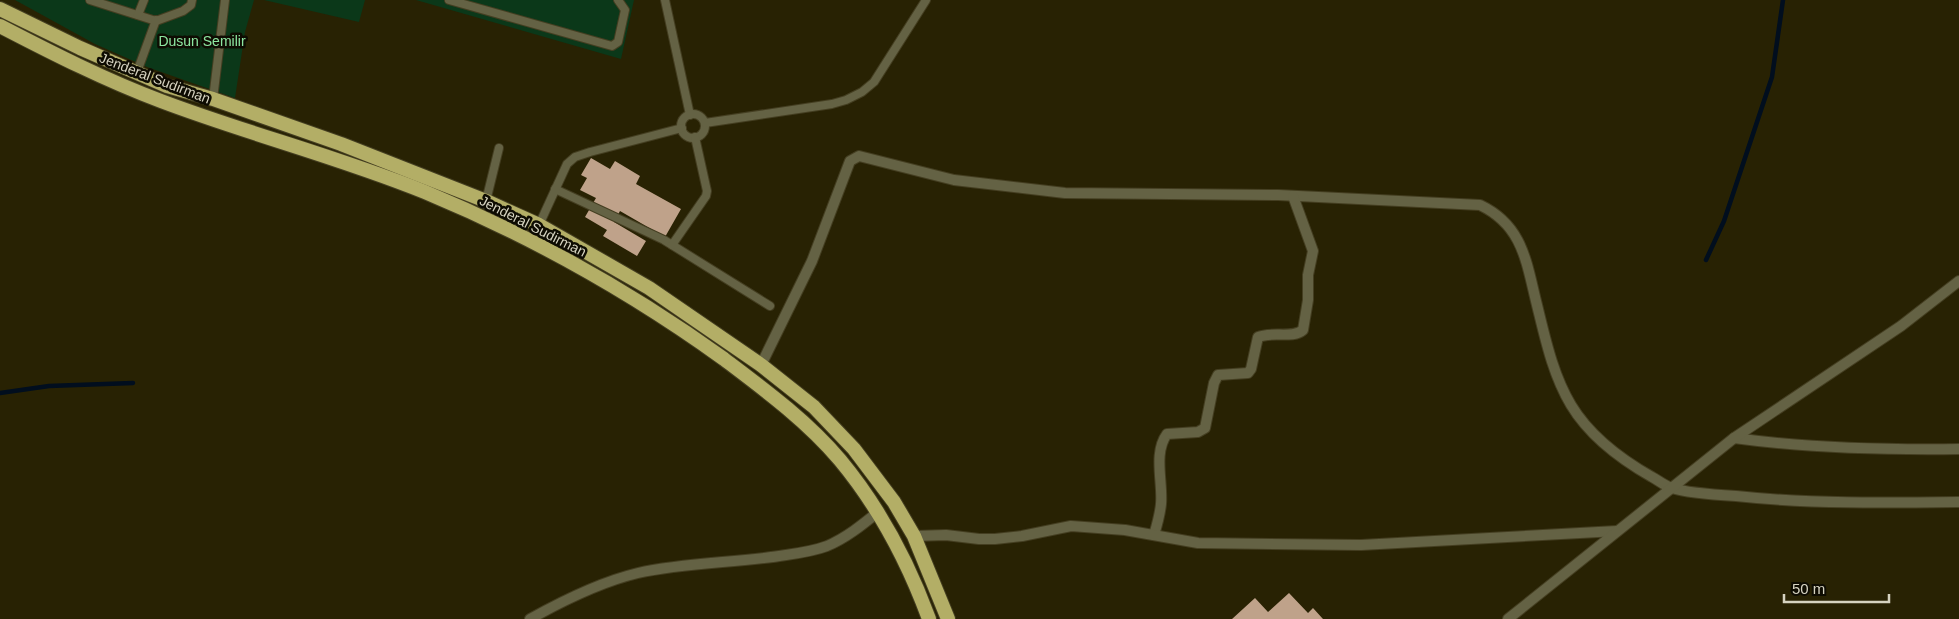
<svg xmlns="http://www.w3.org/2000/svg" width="1959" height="619" font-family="Arial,sans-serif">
<rect width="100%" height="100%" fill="#282203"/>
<g fill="#0b3819">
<path d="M15,0H254L245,32L235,98L147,67L95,44Z"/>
<path d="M264,0H365L359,22Z"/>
<path d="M416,0H634L621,59Z"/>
</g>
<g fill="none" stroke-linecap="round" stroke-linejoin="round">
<g stroke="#010e1e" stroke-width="4.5">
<path d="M1706,260L1724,221L1772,77L1783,0"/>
<path d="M0,393L49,386L133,383"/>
</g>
</g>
<g fill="#bfa28a">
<path d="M591,158L610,169L615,161L640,176L636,184L681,209L665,237L620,211L614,222L646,241L637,256L603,236L607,230L585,217L596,198L580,190L587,178L581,175Z"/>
<path d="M1289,593L1308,613L1313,608L1323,619H1232L1255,598L1268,612Z"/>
</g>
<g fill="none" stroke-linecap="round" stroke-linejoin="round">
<g stroke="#443e21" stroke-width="10">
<g id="service">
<path d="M90,0L156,21L183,11L191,5L192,0"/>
<path d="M449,0L612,46L618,42L625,10L618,0"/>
<path d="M665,0L690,115"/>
<path d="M138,15L144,0"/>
<path d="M137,72L156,20"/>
<path d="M213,99L225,0"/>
<circle cx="693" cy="126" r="12"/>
<path d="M705,123L832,104L846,100L862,92L874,82L926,0"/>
<path d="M555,189L664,240L770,306"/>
<path d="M486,201L499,148"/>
<path d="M539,225L567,164L575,157L590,152L682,128"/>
<path d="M672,245L706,196L707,191L695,137"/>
</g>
</g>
<g stroke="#443e21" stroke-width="12">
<g id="minor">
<path d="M761,365L812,261L850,161L859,156L954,180L1065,193L1278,195L1480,205C1522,225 1526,260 1536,301C1545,337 1552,373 1571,405C1589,435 1622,460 1652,477C1658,480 1665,486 1672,488C1687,493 1719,495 1736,496C1810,504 1884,503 1959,502"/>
<path d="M1734,438C1808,448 1884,450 1959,449"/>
<path d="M1154,535C1157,525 1160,514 1161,504C1163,482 1153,453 1167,434L1198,432L1205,428L1214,383L1218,375L1248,373L1251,369L1258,337C1272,331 1293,339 1303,330L1308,300V275L1313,251L1293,196"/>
<path d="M914,536L946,535L979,539H995L1022,536L1071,526L1125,530L1198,543L1361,545L1617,531"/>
<path d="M530,619C564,600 600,582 638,573C686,562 738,563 786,555C800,553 814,551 827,546C846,538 862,525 878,512"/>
</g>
</g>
<g stroke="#443e21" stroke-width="12">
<path id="tertiary" d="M1508,619L1734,438L1901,326L1959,281"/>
</g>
<g stroke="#443e21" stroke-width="16">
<g id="trunk">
<path d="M0,9L80,48L167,86L213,99L341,144L486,201L539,225L649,288L761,365L814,407L854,449L894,502L914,536L948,619"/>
<path d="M0,26C52,53 105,80 161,101C248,134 339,157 425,192C531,236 631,292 724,359C765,390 807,421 840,460C879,507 908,562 929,619"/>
</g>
</g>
<use href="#service" stroke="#646244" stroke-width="8"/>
<use href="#minor" stroke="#646244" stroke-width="10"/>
<use href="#tertiary" stroke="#646244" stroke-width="10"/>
<use href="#trunk" stroke="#b3ae66" stroke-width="14"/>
</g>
<g text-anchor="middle" stroke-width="5" stroke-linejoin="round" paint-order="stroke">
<g font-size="14" fill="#8ce6a0" stroke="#0e0c02">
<text x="202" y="46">Dusun Semilir</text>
</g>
<g font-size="14" fill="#d6d3c1" stroke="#0e0c02">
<text transform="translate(155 78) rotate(21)" y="5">Jenderal Sudirman</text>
<text transform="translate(533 226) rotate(27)" y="5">Jenderal Sudirman</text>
</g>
</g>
<path d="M1784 594v8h105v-8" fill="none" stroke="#d6d3c1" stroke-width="2.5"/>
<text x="1792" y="594" font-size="15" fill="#d6d3c1" stroke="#0e0c02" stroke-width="4" paint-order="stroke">50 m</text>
</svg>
